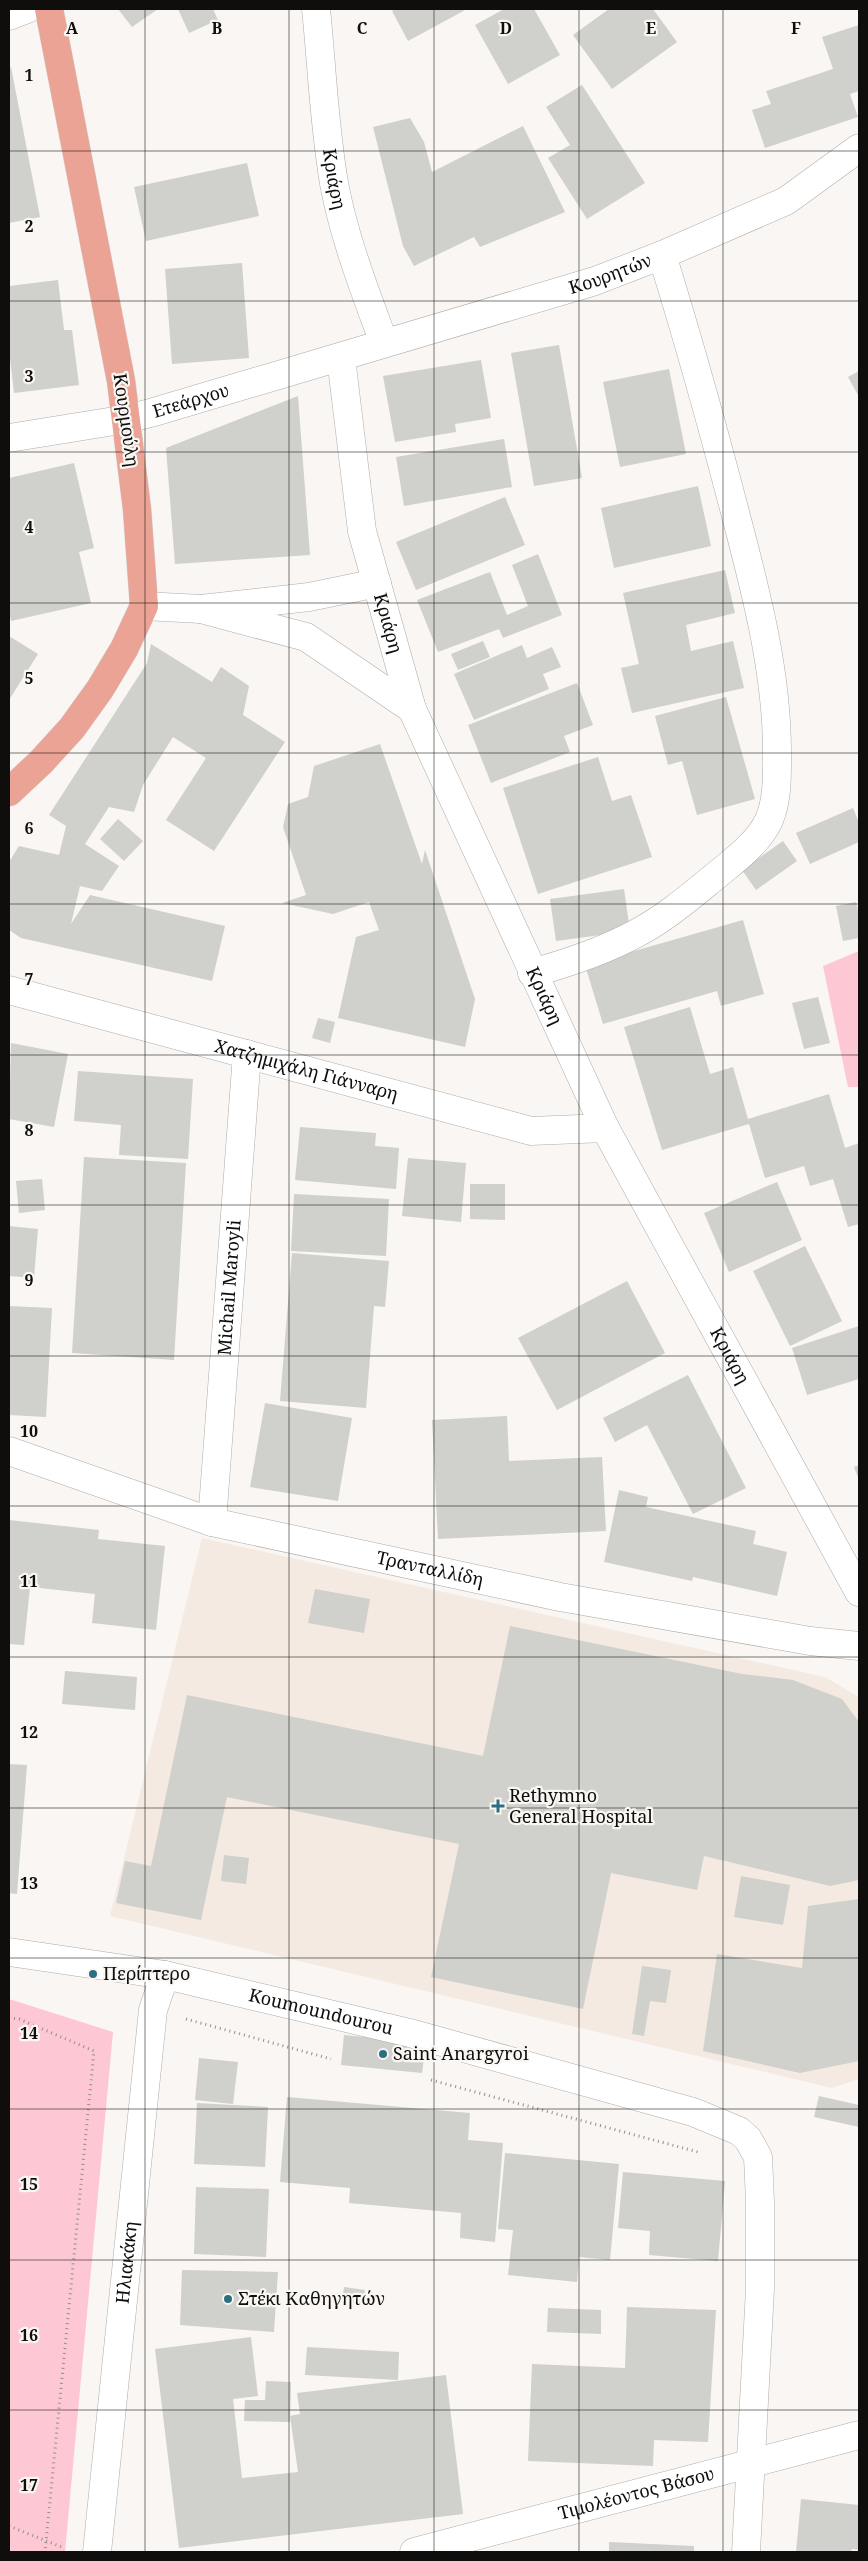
<svg xmlns="http://www.w3.org/2000/svg" width="868" height="2561" font-family="'Noto Serif',serif">
<rect width="100%" height="100%" fill="#f9f6f3"/>
<path fill="#f4eae2" d="M202,1538L825,1677L859,1697V2079L832,2088L110,1916Z"/>
<g fill="#fdc7d4">
<path d="M859,951V1087H848L823,966Z"/>
<path d="M9,1999L113,2032L65,2552H9Z"/>
</g>
<g fill="#d0d0cc">
<path d="M118,9H158L132,27Z"/>
<path d="M178,9H213L218,20L189,33Z"/>
<path d="M396,9H467L408,41L392,11Z"/>
<path d="M504,9H534L560,55L508,84L475,25Z"/>
<path d="M609,9H653L677,42L612,89L573,35Z"/>
<path d="M859,25V91L850,94L858,117L765,148L752,110L771,104L766,91L833,69L822,37Z"/>
<path d="M11,67L40,217L9,223V68Z"/>
<path d="M582,85L645,183L587,219L548,158L570,145L546,107Z"/>
<path d="M410,118L424,142L432,172L523,126L565,212L480,247L474,237L414,266L403,246L373,127Z"/>
<path d="M247,163L259,216L146,241L134,187Z"/>
<path d="M242,263L249,358L172,364L165,269Z"/>
<path d="M58,280L64,330H72L79,385L14,393L9,350V286Z"/>
<path d="M559,345L582,478L534,486L511,353Z"/>
<path d="M481,360L491,418L455,424L456,432L395,442L383,376Z"/>
<path d="M669,369L686,454L620,467L603,382Z"/>
<path d="M859,371V397L848,377Z"/>
<path d="M298,396L310,555L175,564L166,448Z"/>
<path d="M504,439L512,487L404,506L396,457Z"/>
<path d="M74,463L94,548L79,552L91,603L11,621L9,612V478Z"/>
<path d="M698,486L711,546L614,568L601,508Z"/>
<path d="M505,497L525,545L416,590L396,542Z"/>
<path d="M538,554L562,615L503,638L499,629L438,652L417,600L490,572L507,615L528,606L512,565Z"/>
<path d="M725,570L735,613L686,625L691,651L733,641L744,688L632,713L621,668L639,664L623,593Z"/>
<path d="M9,636L38,654L9,700Z"/>
<path d="M483,641L490,657L458,670L451,654Z"/>
<path d="M151,644L212,682L221,667L249,686L243,715L285,742L214,851L166,820L206,758L173,737L143,785L134,812L109,807L85,844L119,866L102,891L80,886L71,924L90,895L225,926L212,981L21,938L9,930V862L19,846L59,855L66,826L49,815L147,663Z"/>
<path d="M522,645L527,658L552,647L561,667L543,674L549,689L474,720L454,674Z"/>
<path d="M577,683L593,725L564,736L570,752L491,783L468,725Z"/>
<path d="M726,697L755,799L697,815L682,761L668,765L655,716Z"/>
<path d="M380,744L422,864L425,850L475,999L465,1047L338,1018L356,937L379,930L369,902L333,914L282,903L306,895L283,827L288,804L308,797L314,766Z"/>
<path d="M598,757L612,801L631,795L652,857L538,894L503,788Z"/>
<path d="M853,808L859,823V842L810,864L796,833Z"/>
<path d="M118,819L143,841L124,861L100,839Z"/>
<path d="M783,841L797,861L756,890L742,870Z"/>
<path d="M624,889L630,931L556,941L550,899Z"/>
<path d="M856,902L859,915V938L843,941L836,906Z"/>
<path d="M743,920L764,994L721,1006L717,991L603,1024L585,965Z"/>
<path d="M818,997L830,1043L804,1049L792,1003Z"/>
<path d="M690,1007L710,1074L733,1067L748,1119L829,1094L845,1148L859,1143V1224L848,1227L833,1179L810,1186L804,1166L765,1178L749,1124L662,1150L624,1027Z"/>
<path d="M318,1018L335,1022L330,1043L312,1038Z"/>
<path d="M11,1043L68,1054L54,1127L9,1119Z"/>
<path d="M78,1071L193,1079L188,1159L119,1155L121,1125L74,1121Z"/>
<path d="M300,1127L376,1133L375,1146L399,1148L396,1189L295,1180Z"/>
<path d="M84,1157L186,1163L174,1360L72,1353Z"/>
<path d="M408,1158L466,1163L461,1222L402,1216Z"/>
<path d="M42,1179L45,1210L19,1213L16,1181Z"/>
<path d="M777,1182L802,1240L729,1272L704,1213Z"/>
<path d="M470,1184H505V1220L470,1219Z"/>
<path d="M294,1194L389,1199L386,1256L291,1251Z"/>
<path d="M9,1226L38,1229L34,1278L9,1276Z"/>
<path d="M805,1246L842,1321L790,1346L753,1271Z"/>
<path d="M292,1253L389,1261L385,1307L374,1306L366,1408L280,1401Z"/>
<path d="M627,1281L665,1353L557,1410L518,1338Z"/>
<path d="M9,1306L52,1308L46,1417L9,1415Z"/>
<path d="M859,1326V1379L807,1395L792,1348Z"/>
<path d="M688,1375L746,1488L693,1514L647,1425L615,1442L603,1418Z"/>
<path d="M265,1403L352,1418L338,1501L250,1487Z"/>
<path d="M507,1416L509,1461L602,1457L606,1531L438,1539L432,1420Z"/>
<path d="M859,1465V1480L854,1467Z"/>
<path d="M619,1490L648,1497L646,1507L756,1531L753,1544L787,1552L777,1596L693,1577L692,1581L604,1562Z"/>
<path d="M9,1520L99,1530L98,1539L165,1546L156,1630L92,1623L95,1594L30,1587L24,1645L9,1644Z"/>
<path d="M315,1589L370,1599L364,1633L308,1623Z"/>
<path d="M510,1626L742,1674L793,1680L842,1699L859,1722V1880L830,1886L704,1856L697,1890L611,1873L583,2009L431,1977L459,1844L227,1797L201,1920L116,1903L125,1861L151,1866L187,1695L483,1756Z"/>
<path d="M65,1671L137,1677L135,1710L62,1704Z"/>
<path d="M9,1764L27,1765L17,1894L9,1893Z"/>
<path d="M224,1855L249,1858L246,1884L221,1881Z"/>
<path d="M741,1876L790,1885L783,1925L734,1917Z"/>
<path d="M859,1899V2061L800,2073L703,2051L717,1954L802,1968L808,1906Z"/>
<path d="M642,1966L671,1970L666,2003L650,2001L644,2036L632,2034Z"/>
<path d="M344,2035L426,2043L422,2073L341,2065Z"/>
<path d="M199,2058L238,2062L233,2104L195,2100Z"/>
<path d="M819,2096L859,2105V2127L814,2117Z"/>
<path d="M287,2097L470,2113L468,2140L503,2143L495,2242L460,2238L461,2213L349,2203L350,2188L280,2182Z"/>
<path d="M197,2103L268,2107L265,2167L194,2164Z"/>
<path d="M505,2153L619,2164L610,2260L579,2257L577,2282L508,2275L513,2230L498,2229Z"/>
<path d="M623,2172L725,2181L718,2261L649,2255L650,2231L618,2228Z"/>
<path d="M196,2187L269,2189L266,2257L194,2254Z"/>
<path d="M182,2270L278,2272L274,2332L180,2325Z"/>
<path d="M344,2287L365,2290L363,2305L342,2302Z"/>
<path d="M627,2307L716,2310L708,2442L654,2440L653,2466L528,2461L532,2364L625,2368Z"/>
<path d="M548,2308L601,2310V2334L547,2332Z"/>
<path d="M251,2337L258,2396L233,2399L242,2478L298,2472L290,2416L300,2414L297,2393L446,2375L463,2514L179,2548L155,2349Z"/>
<path d="M307,2347L399,2352L398,2380L305,2375Z"/>
<path d="M266,2381L291,2382L290,2422L244,2421L245,2400H265Z"/>
<path d="M801,2499L859,2505V2550L852,2549L851,2552H796Z"/>
<path d="M609,2542L694,2546V2552H609Z"/>
</g>
<g fill="none" stroke-linecap="round" stroke-linejoin="round">
<g stroke="#afaca9" stroke-width="29">
<g id="street">
<path id="s1" d="M316,9C322,67 324,125 334,183C344,238 365,291 384,343"/>
<path d="M9,16L27,9"/>
<path d="M532,973C568,963 604,951 637,933C667,917 692,895 718,874C736,859 759,842 769,820C778,799 777,774 777,752C777,672 756,592 736,516C713,428 689,342 662,255"/>
<path id="s2" d="M9,1451L212,1522L560,1597L810,1641L859,1646"/>
<path id="s3" d="M212,1522L247,1054"/>
<path id="s4" d="M9,1952L165,1975L410,2033L693,2112L739,2131L748,2139L758,2157L760,2201V2289L746,2552"/>
<path id="s5" d="M97,2552L153,2010L165,1975"/>
<path id="s6" d="M414,2552L859,2435"/>
</g>
</g>
<g stroke="#afaca9" stroke-width="29">
<g id="secondary">
<path id="s7" d="M341,358L362,531L412,709L605,1128L859,1592"/>
<path id="s8" d="M9,438L127,419L154,412L595,281L662,255L786,201L859,148"/>
<path d="M144,606L201,609L309,597L377,583"/>
<path d="M201,609L306,637L412,709"/>
<path id="s9" d="M9,990L531,1131L605,1128"/>
</g>
</g>
<g stroke="#d4d4d3" stroke-width="29">
<path id="primary" d="M9,792L41,762L72,728L100,689L124,649L144,606L137,509L121,381L49,9"/>
</g>
<g stroke="#92908e" stroke-width="3" stroke-dasharray="1 4" stroke-linecap="butt">
<path d="M9,2018L19,2019L94,2051L45,2552"/>
<path d="M186,2019L331,2059"/>
<path d="M431,2080L698,2152"/>
<path d="M9,2526L64,2548"/>
</g>
<use href="#street" stroke="#fff" stroke-width="28"/>
<use href="#secondary" stroke="#fff" stroke-width="28"/>
<use href="#primary" stroke="#eaa394" stroke-width="28"/>
</g>
<path fill="none" stroke="#0f0e0d" stroke-width="1" stroke-opacity="0.55" d="M145,9V2552M289,9V2552M434,9V2552M579,9V2552M723,9V2552M9,151H859M9,301H859M9,452H859M9,603H859M9,753H859M9,904H859M9,1055H859M9,1205H859M9,1356H859M9,1506H859M9,1657H859M9,1808H859M9,1958H859M9,2109H859M9,2260H859M9,2410H859"/>
<g fill="#2e6e83" stroke="#f9f6f3" stroke-width="2">
<path d="M495.5 1798.5h5v5h5v5h-5v5h-5v-5h-5v-5h5z"/>
<circle cx="93" cy="1974" r="5"/>
<circle cx="383" cy="2054" r="5"/>
<circle cx="228" cy="2299" r="5"/>
</g>
<g text-anchor="middle" stroke-width="4.5" stroke-linejoin="round" paint-order="stroke">
<g font-size="18" fill="#0f0e0d" stroke="#f9f6f3">
<text dy="6" stroke="none"><textPath href="#s1" startOffset="171">Κριάρη</textPath></text>
<text dy="6" stroke="none"><textPath href="#s8" startOffset="624">Κουρητών</textPath></text>
<text dy="6" stroke="none"><textPath href="#s8" startOffset="186">Ετεάρχου</textPath></text>
<text transform="translate(126 420) rotate(82)" y="6">Κουρμούλη</text>
<text dy="6" stroke="none"><textPath href="#s7" startOffset="270">Κριάρη</textPath></text>
<text dy="6" stroke="none"><textPath href="#s7" startOffset="675">Κριάρη</textPath></text>
<text dy="6" stroke="none"><textPath href="#s9" startOffset="308">Χατζημιχάλη Γιάνναρη</textPath></text>
<text dy="6" stroke="none"><textPath href="#s3" startOffset="235">Michail Maroyli</textPath></text>
<text dy="6" stroke="none"><textPath href="#s7" startOffset="1080">Κριάρη</textPath></text>
<text dy="6" stroke="none"><textPath href="#s2" startOffset="438">Τρανταλλίδη</textPath></text>
<text dy="6" stroke="none"><textPath href="#s4" startOffset="318">Koumoundourou</textPath></text>
<text dy="6" stroke="none"><textPath href="#s5" startOffset="291">Ηλιακάκη</textPath></text>
<text dy="6" stroke="none"><textPath href="#s6" startOffset="230">Τιμολέοντος Βάσου</textPath></text>
</g>
<g font-size="18" fill="#0f0e0d" stroke="#f9f6f3" text-anchor="start">
<text x="509" y="1802">Rethymno<tspan x="509" dy="21">General Hospital</tspan></text>
<text x="103" y="1980">Περίπτερο</text>
<text x="393" y="2060">Saint Anargyroi</text>
<text x="238" y="2305">Στέκι Καθηγητών</text>
</g>
</g>
<g font-size="16" text-anchor="middle" font-weight="bold" fill="#0f0e0d" stroke="#f9f6f3" stroke-width="4.5" stroke-linejoin="round" paint-order="stroke">
<text x="72" y="34">A</text>
<text x="217" y="34">B</text>
<text x="362" y="34">C</text>
<text x="506" y="34">D</text>
<text x="651" y="34">E</text>
<text x="796" y="34">F</text>
<text x="29" y="81">1</text>
<text x="29" y="232">2</text>
<text x="29" y="382">3</text>
<text x="29" y="533">4</text>
<text x="29" y="684">5</text>
<text x="29" y="834">6</text>
<text x="29" y="985">7</text>
<text x="29" y="1136">8</text>
<text x="29" y="1286">9</text>
<text x="29" y="1437">10</text>
<text x="29" y="1587">11</text>
<text x="29" y="1738">12</text>
<text x="29" y="1889">13</text>
<text x="29" y="2039">14</text>
<text x="29" y="2190">15</text>
<text x="29" y="2341">16</text>
<text x="29" y="2491">17</text>
</g>
<rect width="868" height="2561" fill="none" stroke="#0f0e0d" stroke-width="20"/>
</svg>
